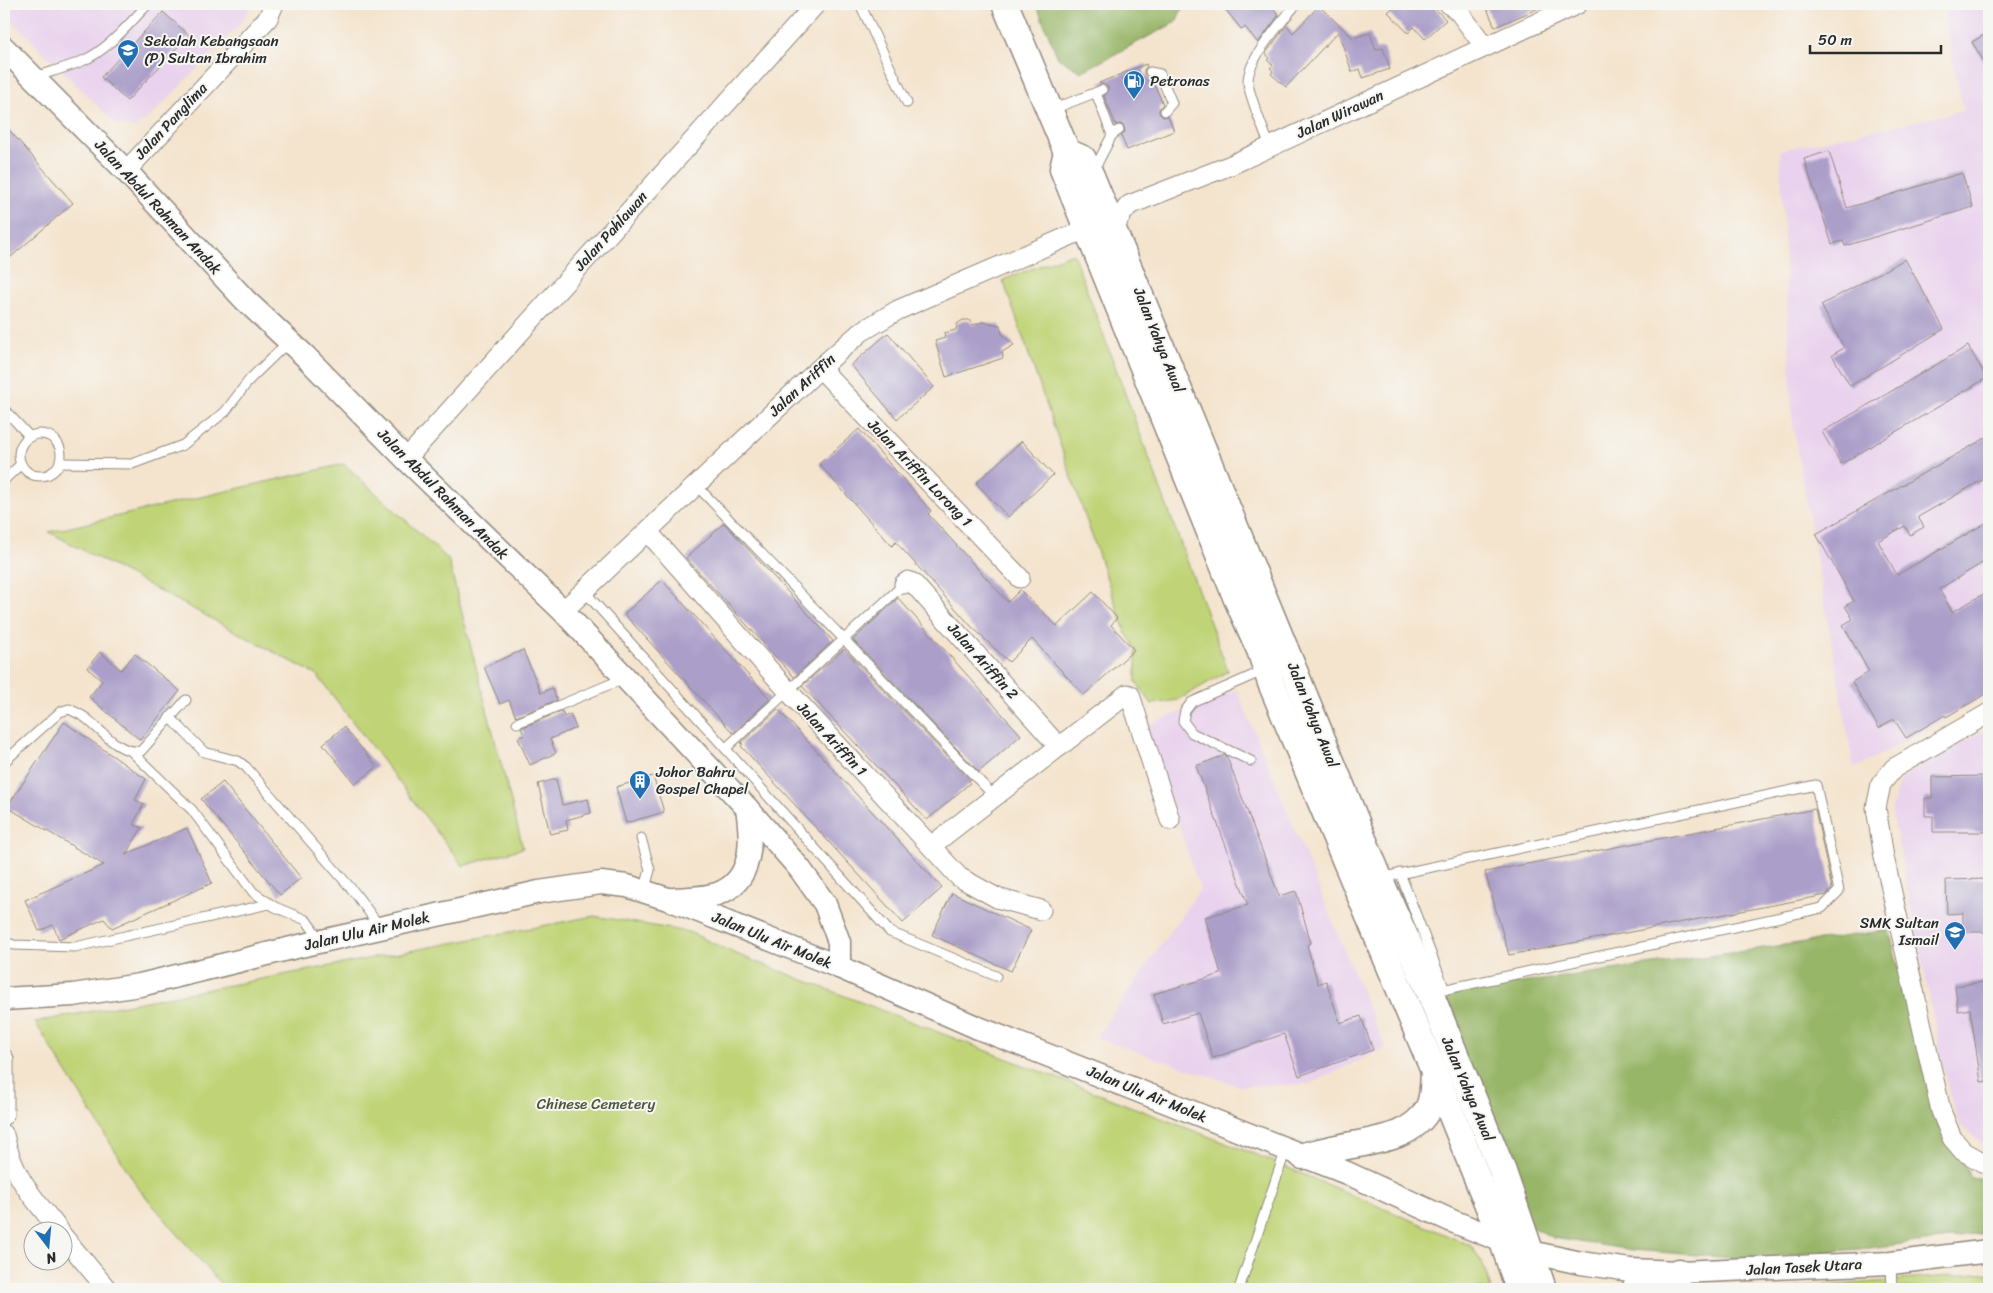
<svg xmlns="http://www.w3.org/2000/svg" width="1993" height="1293" font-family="Sriracha,sans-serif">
<rect width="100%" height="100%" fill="#f6f6f2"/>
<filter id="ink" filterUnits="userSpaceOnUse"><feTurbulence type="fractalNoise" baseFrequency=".02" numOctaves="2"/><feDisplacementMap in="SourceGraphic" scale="10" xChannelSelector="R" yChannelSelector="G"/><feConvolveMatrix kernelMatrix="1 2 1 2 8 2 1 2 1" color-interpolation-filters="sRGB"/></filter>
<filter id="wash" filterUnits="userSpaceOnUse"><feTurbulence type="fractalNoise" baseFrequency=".0096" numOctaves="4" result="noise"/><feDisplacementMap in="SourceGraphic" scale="20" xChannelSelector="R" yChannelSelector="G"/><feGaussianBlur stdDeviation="1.12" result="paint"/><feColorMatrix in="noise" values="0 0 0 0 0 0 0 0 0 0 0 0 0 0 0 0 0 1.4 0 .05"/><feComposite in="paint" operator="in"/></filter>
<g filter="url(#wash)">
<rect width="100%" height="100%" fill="#f4e4ce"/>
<g fill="#e9d2ed">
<path d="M4,4H252L241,23L152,115L134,128L116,124L4,13Z"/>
<path d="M1942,4H1989V694L1854,769L1793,426L1780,150L1963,111Z"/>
<path d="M1237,690L1385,1048L1310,1084L1239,1086L1096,1038L1200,889L1145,726Z"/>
<path d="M1989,728V1149L1959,1124L1949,1094L1891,808L1901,780L1927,761Z"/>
</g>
<g fill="#c0d477" stroke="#768051">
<path d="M1073,253L1228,671L1178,700L1152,704L1136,682V649L1125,631L1003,280Z"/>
<path d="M344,464L448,559L523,848L463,866L317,675L49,532Z"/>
<path d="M594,916L689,932L736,954L1267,1159L1470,1245L1483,1264L1491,1289H225L139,1189L35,1022Z"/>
<path d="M1989,1273V1289H1786Z"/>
</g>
<g fill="#98b668" stroke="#62704a">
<path d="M1036,4H1184L1176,22L1081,72L1058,58Z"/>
<path d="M1889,930L1936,1115L1970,1176L1989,1182V1233L1870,1248L1746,1259L1633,1250L1553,1238L1529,1225L1438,995Z"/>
</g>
<g id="blocks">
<g fill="#ab9fc9">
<path d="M1221,4H1270L1279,15L1258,43L1245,27L1242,30Z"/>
<path d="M1397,4H1431L1446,20L1425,39L1414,27L1408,33L1388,12Z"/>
<path d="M1485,4H1548L1495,27Z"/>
<path d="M1319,6L1353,38L1370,33L1376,50L1383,48L1390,69L1363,78L1360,69L1352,72L1338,32L1286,87L1271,74L1273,71L1270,68L1273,65L1267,60L1269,58L1266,53L1287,25L1293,33Z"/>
<path d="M163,12L189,35L127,101L101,77Z"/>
<path d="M1989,32V70L1972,42Z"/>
<path d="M1146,64L1147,66L1144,70V74L1152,79L1163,104L1159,109V113L1163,117L1168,116L1174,131L1127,150L1121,136L1125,132L1124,127L1121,124L1116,125L1104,96L1108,91V87L1099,83Z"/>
<path d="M4,124L73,203L4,263Z"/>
<path d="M1829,151L1847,208L1962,173L1973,207L1845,246L1843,241L1832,244L1804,159Z"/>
<path d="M1905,259L1944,329L1850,386L1832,355L1844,348L1821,305Z"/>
<path d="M963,320H969L973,325L983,322L1000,325L1002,334L1014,345L1002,352L1003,358L946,377L935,341L945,338L944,333L956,330L957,324Z"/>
<path d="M888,333L934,387L897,419L851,365Z"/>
<path d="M1968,346L1987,378L1841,464L1822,432Z"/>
<path d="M859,429L931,511L928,514L1008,602L1020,590L1057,626L1093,592L1117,618L1111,625L1134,650L1084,695L1032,639L1009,662L971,626L896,542L892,546L819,464Z"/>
<path d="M1989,436V476L1918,517L1924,527L1910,535L1905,526L1878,541L1897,575L1989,521V559L1939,589L1952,612L1989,591V692L1946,717L1945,715L1906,738L1894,719L1879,728L1852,682L1869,672L1843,625L1853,619L1845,606L1854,601L1816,534Z"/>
<path d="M1022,441L1053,475L1008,517L976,483Z"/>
<path d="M724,523L833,641L794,677L686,558Z"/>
<path d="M662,580L770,699L733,733L624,614Z"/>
<path d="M898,598L1021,735L979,772L853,640Z"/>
<path d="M844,649L970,780L968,781L970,783L927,820L802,686Z"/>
<path d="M523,650L541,693L552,688L557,700L516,717L509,700L500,704L484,667Z"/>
<path d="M100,652L121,670L135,654L180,691L140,740L89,697L102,681L87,668Z"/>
<path d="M778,709L942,888L903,923L741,746L743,744L741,743Z"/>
<path d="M562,711L564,717L570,714L576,728L550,739L556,753L530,765L518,738L524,735L521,728Z"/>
<path d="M64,722L146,779L135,800L144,804L133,824L142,828L125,855L187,828L212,883L112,928L104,919L59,939L53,925L39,931L25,900L104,865L7,807Z"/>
<path d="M344,727L377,767L355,784L323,744Z"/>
<path d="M1225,755L1227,757L1279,896L1296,891L1311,943L1307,945L1318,984L1326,981L1340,1023L1361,1016L1373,1050L1299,1076L1284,1034L1213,1058L1198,1013L1163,1024L1154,994L1221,974L1205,917L1248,905L1196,766Z"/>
<path d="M653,776L664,812L626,823L616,787Z"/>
<path d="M1988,776L1989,832H1933V816H1925V798H1932V777Z"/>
<path d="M556,779L562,805L588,799L591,813L566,820L568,830L550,834L538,784Z"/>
<path d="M223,782L301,878L280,895L201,799Z"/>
<path d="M1815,809L1832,889L1826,895L1509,955L1485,872Z"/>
<path d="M1989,879V932H1963V913L1947,914L1946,880Z"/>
<path d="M952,893L1031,930L1011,971L932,935Z"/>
<path d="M1989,981V1081L1981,1082L1970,1009L1958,1011L1955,986Z"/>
</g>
</g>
</g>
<g filter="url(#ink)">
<use href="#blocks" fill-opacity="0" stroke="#90887c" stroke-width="1"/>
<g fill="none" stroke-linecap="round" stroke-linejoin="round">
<g stroke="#90887c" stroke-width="11">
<g id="service">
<path d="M860,4L907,103"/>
<path d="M1150,72L1160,74L1172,103L1165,111"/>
<path d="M35,77C50,72 65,68 80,62C107,51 128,25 148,4"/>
<path d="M1096,93L1112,135"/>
<path d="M1051,110L1102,90"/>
<path d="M1270,147C1265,133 1248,94 1248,81C1248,59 1280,24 1294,7"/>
<path d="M1094,170L1112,135L1119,130"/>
<path d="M4,409L30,437"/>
<circle cx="40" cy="455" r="21"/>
<path d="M60,463L132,464L183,445L225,412L250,379L288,342"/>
<path d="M4,480L21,464"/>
<path d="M696,485L995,797"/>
<path d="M584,591L890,932L996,976"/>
<path d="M170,717L204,752L238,761L246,767L355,893L380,927"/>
<path d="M517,723L625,678"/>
<path d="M726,748L904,584"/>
<path d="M132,752L192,810L253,892L275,907L306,920L321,941"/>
<path d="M1251,761L1192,733L1183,721L1185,711L1192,702L1265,670"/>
<path d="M4,762L60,712L69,709C75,712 82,715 87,719C102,731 119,754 141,751L186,700"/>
<path d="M641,838L650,870L644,892"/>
<path d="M1400,873L1445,990"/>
<path d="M1380,878L1816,785L1839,891L1822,908L1433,992"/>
<path d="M4,942L14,945L75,947L269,904"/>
<path d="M1891,1263L1892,1289"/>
<path d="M1239,1289L1286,1149"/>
</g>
</g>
<g stroke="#90887c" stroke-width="21">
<g id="minor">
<path d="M1449,4L1459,12L1485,47"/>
<path d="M126,171L268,18L274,4"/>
<path d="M1114,232L1119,218L1129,205L1231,165L1578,4"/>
<path d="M820,368L1020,578"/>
<path d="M406,459L816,4"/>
<path d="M648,532L788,691L959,877L997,898L1041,910"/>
<path d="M904,584L908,581L913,583L1059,747"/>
<path d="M563,611L820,368L861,332L898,310L1088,228"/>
<path d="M1989,713L1894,768L1881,784L1876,808L1884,857L1941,1111L1952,1138L1963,1151L1989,1166"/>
<path d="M931,846L1127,694L1130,695L1170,820"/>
<path d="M4,1059V1115"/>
<path d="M4,1135C13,1178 33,1197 59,1230"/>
<path d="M62,1235L107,1289"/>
</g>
</g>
<g stroke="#90887c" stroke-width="25">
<g id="tertiary">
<path d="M4,48L126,171L245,300L305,356L406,459L563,611L747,808L800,869L825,904L839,942V967"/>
<path d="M674,899C688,898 704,898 717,894C754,881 752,841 747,808"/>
<path d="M4,999L73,995L140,985L300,946L539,892L601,883L627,886L671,900L839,967L976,1027L1347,1173L1452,1221L1530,1252L1581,1263L1630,1270L1679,1272L1891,1263L1989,1251"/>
</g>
</g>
<g stroke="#90887c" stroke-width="29">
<g id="secondary">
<path d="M1005,4L1067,152L1063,169L1237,599L1260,650L1271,683L1434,1071L1503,1242L1519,1289"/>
<path d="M1067,152L1083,159L1091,176L1379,878L1430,993L1503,1172L1543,1289"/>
<path d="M1303,1156C1315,1153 1326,1150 1337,1148C1368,1141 1413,1140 1429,1107C1434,1096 1433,1084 1434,1072"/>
<path d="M1635,1289L1679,1272"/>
</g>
</g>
<use href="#service" stroke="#fff" stroke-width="9"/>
<use href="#minor" stroke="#fff" stroke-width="19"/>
<use href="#tertiary" stroke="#fff" stroke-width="22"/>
<use href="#secondary" stroke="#fff" stroke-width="26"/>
</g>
</g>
<defs>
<g id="school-pin" transform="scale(1.125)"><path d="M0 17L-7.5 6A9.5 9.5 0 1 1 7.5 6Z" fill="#1f6fb2" stroke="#f6f6f2"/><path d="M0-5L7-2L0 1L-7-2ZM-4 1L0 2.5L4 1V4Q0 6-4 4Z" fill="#fff"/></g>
<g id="fuel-pin" transform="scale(1.125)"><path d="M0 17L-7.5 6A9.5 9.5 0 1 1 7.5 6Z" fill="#1f6fb2" stroke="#f6f6f2"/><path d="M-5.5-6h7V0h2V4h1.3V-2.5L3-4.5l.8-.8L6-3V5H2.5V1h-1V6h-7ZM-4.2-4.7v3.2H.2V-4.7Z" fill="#fff"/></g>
<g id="building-pin" transform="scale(1.125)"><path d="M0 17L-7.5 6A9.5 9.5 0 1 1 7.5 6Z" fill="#1f6fb2" stroke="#f6f6f2"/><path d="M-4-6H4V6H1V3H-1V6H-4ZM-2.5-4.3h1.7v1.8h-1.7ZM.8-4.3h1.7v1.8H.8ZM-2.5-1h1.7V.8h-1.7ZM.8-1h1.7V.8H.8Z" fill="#fff"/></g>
</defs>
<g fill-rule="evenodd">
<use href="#school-pin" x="128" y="50"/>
<use href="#fuel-pin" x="1134" y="81"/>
<use href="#building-pin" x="640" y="781"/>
<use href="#school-pin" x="1955" y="932"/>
</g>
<g text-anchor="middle" stroke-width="4" stroke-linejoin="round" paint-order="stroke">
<g font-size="15" fill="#2b2b2b" stroke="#f6f6f2" text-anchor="start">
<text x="144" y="46">Sekolah Kebangsaan<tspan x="144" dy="17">(P) Sultan Ibrahim</tspan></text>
<text x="1150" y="86">Petronas</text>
<text x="656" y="777">Johor Bahru<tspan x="656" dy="17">Gospel Chapel</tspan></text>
<text x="1939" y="928" text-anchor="end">SMK Sultan<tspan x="1939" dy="17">Ismail</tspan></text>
</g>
<g font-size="15" fill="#2b2b2b" stroke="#f6f6f2">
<text transform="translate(1340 114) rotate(-25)" y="5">Jalan Wirawan</text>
<text transform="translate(171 121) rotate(-47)" y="5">Jalan Panglima</text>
<text transform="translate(158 207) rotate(47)" y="5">Jalan Abdul Rahman Andak</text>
<text transform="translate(611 231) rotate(-48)" y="5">Jalan Pahlawan</text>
<text transform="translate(1159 340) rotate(68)" y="5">Jalan Yahya Awal</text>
<text transform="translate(802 385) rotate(-43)" y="5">Jalan Ariffin</text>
<text transform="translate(920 473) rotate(46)" y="5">Jalan Ariffin Lorong 1</text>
<text transform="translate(443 494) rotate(45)" y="5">Jalan Abdul Rahman Andak</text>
<text transform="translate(983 661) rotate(48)" y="5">Jalan Ariffin 2</text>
<text transform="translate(1313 715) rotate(68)" y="5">Jalan Yahya Awal</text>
<text transform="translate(832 739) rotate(47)" y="5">Jalan Ariffin 1</text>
<text transform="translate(367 931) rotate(-13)" y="5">Jalan Ulu Air Molek</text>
<text transform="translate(772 940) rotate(22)" y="5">Jalan Ulu Air Molek</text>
<text transform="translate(1468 1089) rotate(67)" y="5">Jalan Yahya Awal</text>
<text transform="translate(1147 1094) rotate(22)" y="5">Jalan Ulu Air Molek</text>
<text transform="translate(1804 1267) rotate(-3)" y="5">Jalan Tasek Utara</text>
</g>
<g font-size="15" fill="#50553e" stroke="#f6f6f2">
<text x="596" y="1109">Chinese Cemetery</text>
</g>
</g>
<rect width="1993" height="1293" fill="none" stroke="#f6f6f2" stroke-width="20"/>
<g transform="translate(48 1246) rotate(164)"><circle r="24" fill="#f6f6f2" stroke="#a5a5a2"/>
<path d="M0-4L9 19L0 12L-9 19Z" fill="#1f6fb2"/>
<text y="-8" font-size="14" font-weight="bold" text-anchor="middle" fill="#2b2b2b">N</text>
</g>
<path d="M1810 45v8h131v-8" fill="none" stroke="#2b2b2b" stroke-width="2.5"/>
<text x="1818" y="45" font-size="15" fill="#2b2b2b" stroke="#f6f6f2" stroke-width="4" paint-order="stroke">50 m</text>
</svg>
